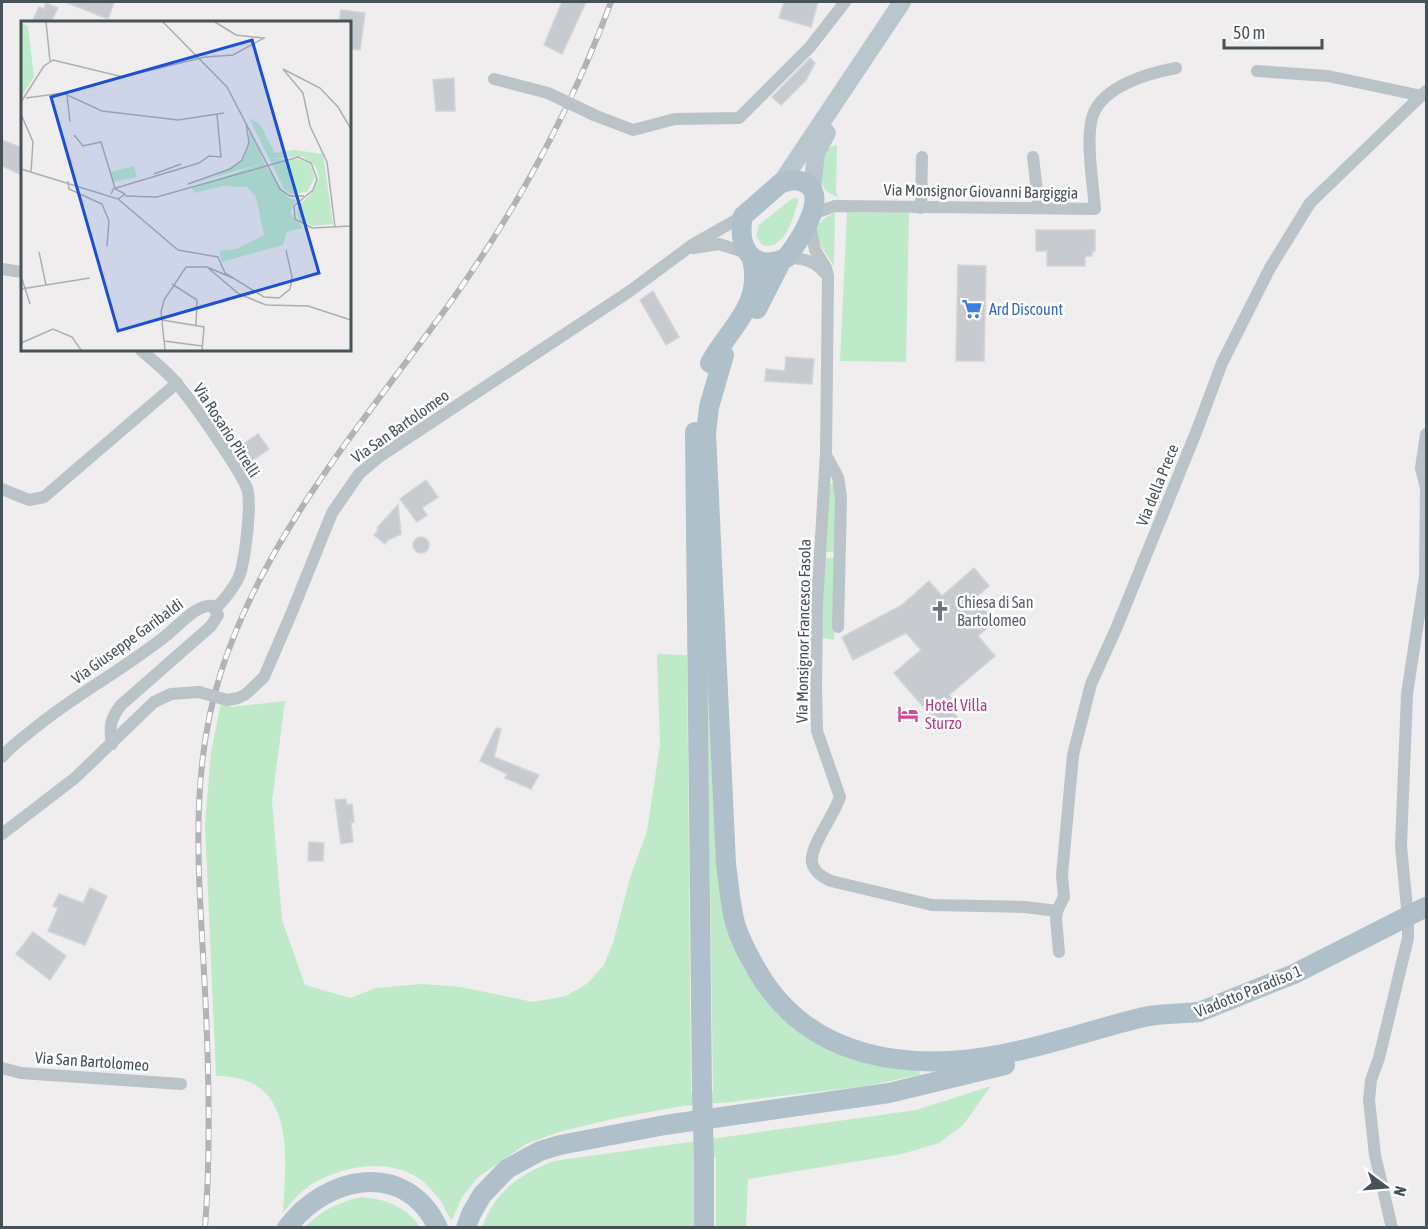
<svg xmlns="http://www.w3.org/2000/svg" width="1428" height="1229" font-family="'Asap Condensed',sans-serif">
<rect width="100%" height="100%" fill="#efeded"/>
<g fill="#beeaca">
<path d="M837,145L836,193L839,198L826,191L819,179L820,160L827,148Z"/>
<path d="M793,198L799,199C794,215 785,252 762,245L756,236L759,225Z"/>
<path d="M847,212L909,213L906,362L840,361Z"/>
<path d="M835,213L834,266C822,246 800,227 835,213Z"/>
<path d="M830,484H834L837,499L835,552H825Z"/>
<path d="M824,558H835L834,640L822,638Z"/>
<path d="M657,654L687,655L691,1093L713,1091L707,659L720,873L769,1002L891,1068L919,1071L920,1075L866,1086L731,1102L682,1106L612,1119L559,1132L526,1144L477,1178L462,1197L452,1220C446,1214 445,1207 440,1200C436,1195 430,1188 425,1183C394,1156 344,1165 312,1184C301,1191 291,1202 283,1213C286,1156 297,1075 216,1076L205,824L211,752L221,703L231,707L285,701L272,801L282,920L305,985L350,998L376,988L422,984L461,987L533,1002L566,996L588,983L604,965L613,943L630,878L647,831L660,745Z"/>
<path d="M991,1086L963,1125L939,1143L902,1154L748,1179L746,1227H716V1157L695,1159L694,1227L482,1228C493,1193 521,1173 554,1161L916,1110Z"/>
<path d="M362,1197C386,1199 406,1207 420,1227H305C322,1210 339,1202 362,1197Z"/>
</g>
<g fill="#c7cbcf" stroke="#d1d4d8" stroke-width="1.5">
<path d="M65,2H114L108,19Z"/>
<path d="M562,2H586L562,54L544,45Z"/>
<path d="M784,2H818L811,27L779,18Z"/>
<path d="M46,3L58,8L51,22H32L39,7L44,9Z"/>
<path d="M341,10L365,13L360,50L350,49V22H339Z"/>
<path d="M810,58L815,63L806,80L781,105L772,97Z"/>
<path d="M454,78L455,111H436L433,80Z"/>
<path d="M2,140L22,148V175L2,166Z"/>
<path d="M1036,230H1095V251H1092V256H1085V266H1047V251H1036Z"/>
<path d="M958,265L986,266L984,361H956Z"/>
<path d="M653,291L679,337L666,345L640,300Z"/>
<path d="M786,357L814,359L812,384L765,381L766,369L785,371Z"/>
<path d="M258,434L269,449L250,462L239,447Z"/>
<path d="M426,480L438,497L422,508L427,515L417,522L400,499Z"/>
<path d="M398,505L401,534L388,540L385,544L374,535L379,529L377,528Z"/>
<circle cx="421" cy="545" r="8"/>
<path d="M974,568L989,586L975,598L991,617L982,624L986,629L978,636L995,656L949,695L956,703L949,708L960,720L945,732L894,673L921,650L906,633L853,660L842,637L902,605L929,581L942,596Z"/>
<path d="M496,728L501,729L494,757L539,775L531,789L505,778L507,774L480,761Z"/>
<path d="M346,799L347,805L352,804L354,822L351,823L353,842L341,844L335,800Z"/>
<path d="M309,842L324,843L323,861H308Z"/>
<path d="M90,888L107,896L85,945L48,931L58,908L53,906L59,894L83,903Z"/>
<path d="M33,932L66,956L50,980L16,954Z"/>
</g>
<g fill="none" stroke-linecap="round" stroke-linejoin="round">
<g stroke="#b9c3c8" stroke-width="12">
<path d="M1257,71L1328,76L1422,96"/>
<path d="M494,79L548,93"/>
<path d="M594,115L633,130L675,119L739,118L810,47L845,2"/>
<path d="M1033,157L1039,208"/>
<path d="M921,208L922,157"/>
<path d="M812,214L835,206L1095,209C1093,184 1085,137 1093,115C1103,86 1149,73 1176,68"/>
<path d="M809,221L815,250L826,268L828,276L826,454L817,604L816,687L817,731L840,797C834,815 814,841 812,857C810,869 822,877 831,881L932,905L1025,907L1057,911"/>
<path d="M693,248L719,244L747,253"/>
<path d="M786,258C802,258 814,260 825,273"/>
<path d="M2,269L22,272"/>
<path d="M141,350C153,361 168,372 178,385C192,402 245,475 248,492C251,509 245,564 238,579C232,590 225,599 216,608"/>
<path d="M826,455L838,477L841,497L838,627"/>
<path d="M2,489L29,500L44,497L177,383"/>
<path d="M227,700L238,698L246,694L264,677L292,612L332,513L359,474L379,457L630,291L692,245L743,216"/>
<path d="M2,757C12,745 24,737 36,727C78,693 126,668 168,634C179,625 198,603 213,606L218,615L211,626L121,705C110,719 109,727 112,744"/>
<path d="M2,834L75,778L154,702L171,694L199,692"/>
<path d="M1059,952L1056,919L1057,911L1064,897L1062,875L1073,755L1091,684L1116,629L1197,430L1222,363L1270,268L1310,203L1426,91"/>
<path d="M2,1068L21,1073L181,1084"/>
<path d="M1392,1228L1375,1155L1369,1100L1371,1080L1379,1058L1408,938V918L1401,846L1407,694L1425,576L1426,488L1421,468L1426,434"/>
</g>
<g stroke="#bac6cd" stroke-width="18">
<path d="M781,183L902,2"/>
<path d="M812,190L816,153L827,133"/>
</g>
<g stroke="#afc0ca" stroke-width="20">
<path d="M792,180C839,183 800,240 786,258C751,273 737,247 743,216L781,183Z"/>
<path d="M757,309L782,260"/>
<path d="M724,355L709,407L706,433L726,864C729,884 730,904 735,923C740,941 749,956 758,972C810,1061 912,1072 1003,1054C1051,1045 1097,1028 1144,1017C1162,1013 1181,1014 1199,1012"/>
<path d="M710,363C730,327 763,305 752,259"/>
<path d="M695,432L702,1092"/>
<path d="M287,1228C326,1175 406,1159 438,1228"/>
<path d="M466,1228L471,1214L482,1195L507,1169L540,1151L560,1145L665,1125L889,1093L1005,1065"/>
<path d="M704,1228V1158"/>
</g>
<g stroke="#b0b3b7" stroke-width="6">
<path id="rail" d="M205,1228C211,1150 209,1070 205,992C200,884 187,778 221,672C265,534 366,419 450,303C517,209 571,110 611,2"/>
</g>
<use href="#rail" stroke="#fff" stroke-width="4" stroke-dasharray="11" stroke-linecap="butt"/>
<g stroke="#b9c3c8" stroke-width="12">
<path d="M548,93L594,115"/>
<path d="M199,692L227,700"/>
</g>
<g stroke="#afc0ca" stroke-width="20">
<path d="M1199,1012L1294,974L1426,907"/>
<path d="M702,1092L704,1158"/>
</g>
</g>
<defs>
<g id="supermarket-bare" transform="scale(1.62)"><path d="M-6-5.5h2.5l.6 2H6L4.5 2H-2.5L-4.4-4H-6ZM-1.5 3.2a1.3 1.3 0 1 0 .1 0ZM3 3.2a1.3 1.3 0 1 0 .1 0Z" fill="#3f7fe0" stroke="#fff" stroke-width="2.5" paint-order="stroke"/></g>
<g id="church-bare" transform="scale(1.62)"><path d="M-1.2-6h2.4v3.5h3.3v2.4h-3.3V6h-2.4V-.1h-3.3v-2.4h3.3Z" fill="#6b7280" stroke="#fff" stroke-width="2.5" paint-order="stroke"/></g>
<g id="hotel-bare" transform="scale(1.62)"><path d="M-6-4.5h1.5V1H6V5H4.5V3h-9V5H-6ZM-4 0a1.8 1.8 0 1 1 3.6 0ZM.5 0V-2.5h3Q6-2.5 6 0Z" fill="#d1479c" stroke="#fff" stroke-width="2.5" paint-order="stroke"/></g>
</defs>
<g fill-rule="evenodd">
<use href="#supermarket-bare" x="972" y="309"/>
<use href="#church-bare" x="940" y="611"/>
<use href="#hotel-bare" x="908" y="714"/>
</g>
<g text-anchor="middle" stroke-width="5" stroke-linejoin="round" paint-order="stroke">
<g font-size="16" fill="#475258" stroke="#fff">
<text transform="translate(981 191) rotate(1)" y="6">Via Monsignor Giovanni Bargiggia</text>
<text transform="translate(400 426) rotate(-35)" y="6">Via San Bartolomeo</text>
<text transform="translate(227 430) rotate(57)" y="6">Via Rosario Pitrelli</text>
<text transform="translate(1157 485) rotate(-68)" y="6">Via della Prece</text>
<text transform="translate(803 631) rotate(-89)" y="6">Via Monsignor Francesco Fasola</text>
<text transform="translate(127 641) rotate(-36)" y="6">Via Giuseppe Garibaldi</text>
<text transform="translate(1248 991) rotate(-22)" y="6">Viadotto Paradiso 1</text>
<text transform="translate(92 1061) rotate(4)" y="6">Via San Bartolomeo</text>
</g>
<g font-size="16" fill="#366cbe" stroke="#fff" text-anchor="start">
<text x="989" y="315">Ard Discount</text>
</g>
<g font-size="16" fill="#5b616d" stroke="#fff" text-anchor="start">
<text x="957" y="608">Chiesa di San<tspan x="957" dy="18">Bartolomeo</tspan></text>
</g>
<g font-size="16" fill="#b23c85" stroke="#fff" text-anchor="start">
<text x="925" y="711">Hotel Villa<tspan x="925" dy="18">Sturzo</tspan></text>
</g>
</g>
<g transform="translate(21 21)">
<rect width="330" height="330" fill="#efeded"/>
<path d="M0,1L7,6L13,56L0,76ZM228,97L239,103L254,132L273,129L302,133L312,203L291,205L278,199L276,186L289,174L298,157L295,146L281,135L252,138H276L288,142L294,156L286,171L270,173L263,168ZM229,109L245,146L267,177L275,179L269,192L282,207L266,211L262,224L201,241L198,230L215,228L243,214L235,176L226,166L202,165L173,172L171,167L242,142L171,163L195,155L224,137ZM113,145L116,156L92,161L89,151Z" fill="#beeaca"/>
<path fill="none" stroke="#acafb1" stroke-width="1.5" d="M25,1L29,40M142,1L206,66L259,168L269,175H283M46,74L49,101M5,77L42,72L81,90L157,99L203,92M0,81L23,45L32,39L102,56L184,36L212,34L243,17L215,14L194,1M0,93L12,121L10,151M53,114L62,125L80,121L94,167M0,148L97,178L104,173L93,167L90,173M133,153L160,143M47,160L48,168L81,183L88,200L86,225M167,163L209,148L221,139L228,122L225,102M95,167L178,142L188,135L200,136L196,94M104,175L136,176L277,136L290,142L296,158L292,169L273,185L274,198L291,207L330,205M97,178L157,229L197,236L204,252L243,276L258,277L269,268L271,256L265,229M314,206L306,141L289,105L282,72L262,48L299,67L317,86L330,108M18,231L25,264M0,255L9,283M212,257L186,246L218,273L245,284L287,285L330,299M151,263L176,279L175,304M0,268L69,257M141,299L183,306L181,329M143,320L181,325M0,322L32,308L51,316L60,329M144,329L140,291L143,279L165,246H186"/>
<path fill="#1d4ed8" fill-opacity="0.15" stroke="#1d4ed8" stroke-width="3" d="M231,19L298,252L97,310L30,76Z"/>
<rect width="330" height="330" fill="none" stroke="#475258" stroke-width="3"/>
</g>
<rect width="1428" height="1229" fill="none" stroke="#475258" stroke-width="6"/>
<g transform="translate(1386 1187) rotate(106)" stroke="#ffffff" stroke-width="4.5" paint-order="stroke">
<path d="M0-4.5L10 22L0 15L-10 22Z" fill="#475258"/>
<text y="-9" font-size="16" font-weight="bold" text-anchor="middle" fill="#475258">N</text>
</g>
<path d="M1224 39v9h98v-9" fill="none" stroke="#475258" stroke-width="3"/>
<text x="1233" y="39" font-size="18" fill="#475258" stroke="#ffffff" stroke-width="4.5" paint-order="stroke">50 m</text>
</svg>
